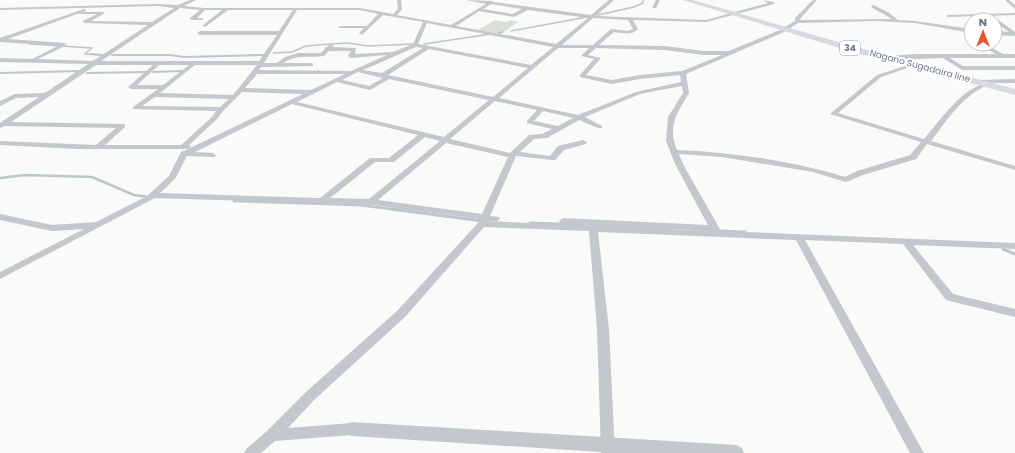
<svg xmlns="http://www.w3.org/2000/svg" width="1015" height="453" font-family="Poppins,sans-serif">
<rect width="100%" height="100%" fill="#fafaf8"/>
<path fill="#dadfd7" d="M495,20L507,22L510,20L518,22L501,34L478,30Z"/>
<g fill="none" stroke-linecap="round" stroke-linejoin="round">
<g stroke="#bbc7cb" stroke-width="1.5">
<path d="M598,15L634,7L643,3V0"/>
<path d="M511,31L587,17"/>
<path d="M498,33L503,32"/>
<path d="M30,44L92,48L85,54L102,55"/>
<path d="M424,44L491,34"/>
<path d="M273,53L292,52L306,46L330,44L348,43L368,46L414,44"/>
<path d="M112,55H172"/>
<path d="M250,55H264"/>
</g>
<g stroke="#bbc7cb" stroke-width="2">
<path d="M91,54L102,55"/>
<path d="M112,55H170L184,57L264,55"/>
<path d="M153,72L182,71"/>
<path d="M0,73L80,71"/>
<path d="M87,73L146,72"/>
</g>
<g stroke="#bbc7cb" stroke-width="2.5">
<path d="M0,178L25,175L92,177L134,195L150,197"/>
<path d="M234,201L358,205L399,210"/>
</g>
<g stroke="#bbc7cb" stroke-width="3">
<path d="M391,209L483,221"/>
<path d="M530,223L585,225"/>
<path d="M594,226L669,229"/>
<path d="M718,231L745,232"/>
<path d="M1003,249L1015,254"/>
</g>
<g fill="#c3c8cc" fill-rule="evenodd">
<path d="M190,0H196L184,6L204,8H360L393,14L398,9L397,0H401L402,9L397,15L451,25L486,4L466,0L492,1L494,2L591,15L609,0H614L596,16L706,20L768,3L763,0L774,2V4L706,22L633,20L638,29C632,36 623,33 614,32L599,45L664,46L704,51H729L780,30L795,21V18L813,0H817L799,20L892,19L871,7L873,5L888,12L898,20L915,21L971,29V33L915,23L876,21L798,23L784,32L686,74L689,93C677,113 667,126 677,150C732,152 793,161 845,177L857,171L910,155L921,142L830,114L877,75L911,64L916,65L881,77L838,113L924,139C942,118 958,93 984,83L978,82V80L1015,79V83H988V85C963,95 947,120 931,141L1015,166V170L927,144L916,159L863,175L846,182L813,172L722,157L679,154L684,166L721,231L1015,243V249L913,245L953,294L1015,309V317L946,300L903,244L805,240L924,453H910L796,240L598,232L609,329L615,453H601L597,329L589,231L484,227L405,317L314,400L288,428L352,423L357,425L359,429L357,433L352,435L275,441L261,453H244L246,449L267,431L306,392L397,311L478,223L480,219L371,205L155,198L0,279V272L84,229L52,231L0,220V214L52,225L96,222L147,196L169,176L181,152L186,150L303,94L242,92L222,112L217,119L189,145L191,147L190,149H77L0,145V141L96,145L116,128L5,126L0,128V123L39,97L16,98L0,106V101L15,94L45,93L88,64L0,62V58L32,59L58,46L0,42V38L84,9L86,10L84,12H103L105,13L91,21L152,22L174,8L158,6L0,10V8L158,4L178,5ZM491,4L522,9L513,14L483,9ZM180,8L200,10L190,18V19L192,20H203V18H197L205,10H222L203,25V26L205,27L228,10H293L279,31H200L197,33L200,35H277L259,61H101ZM297,10H360L378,14L367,26H340L338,27L340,28H364L359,33L362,35L383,15L423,22L413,44L393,52L355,54L356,48L333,47L334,46L331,44L325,48L321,53H298L285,57L277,63H264ZM528,10L588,18L556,44L456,26L479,11L514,17ZM77,14H97L83,21V22L85,23L148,25L93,61L38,59L67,45L64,43L8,39ZM593,18L628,20L633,29L628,31L611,29L593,45H562ZM427,23L553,47L531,65L418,44ZM416,47L423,48L382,73L363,70ZM558,48H589L581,56L594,59L580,75V77L612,84L640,79L680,75L681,82L636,92L578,115L499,98ZM596,48L664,50L704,55H722L682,71L640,75L612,80L586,75L601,58L588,55ZM429,49L528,68L493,97L388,75ZM329,51H351L348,56L351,58L387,55L351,71L259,70L261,67L313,66V64L311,63H283C296,54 310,58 324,56ZM96,65H153L128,87L131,89H158L133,107V109L216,111L212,117L181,145H105L125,127V125L123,124L11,122ZM159,65H189L163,85H137ZM195,65H257L233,95L160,93ZM358,72L382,78H383L369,86L342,80ZM257,74H345L311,90L245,88ZM389,79L489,100L444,137L297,102L337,82L370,90ZM682,86L683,93L668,117L666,141L676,166L708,225L563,218L559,221L560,223L589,226L488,221L496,222L500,219L499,217L490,216L516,156L552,160H555L564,150L586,144L587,142L583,140L558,146L550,156L520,152L534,139L547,138L579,120L598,128H602V126L585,117L640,94ZM155,97L229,99L220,107L142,106ZM495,101L537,110L527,121V123L552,129L542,134L529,135L510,153L450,139ZM292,104L418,135L389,158H370L320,198L160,193L175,179L187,156L215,157L216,155L212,153L195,152ZM543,111L573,118L558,126L534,121ZM425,137L440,141L369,199L330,198L375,162H394ZM446,143L508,157L482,214L378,200ZM598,225L709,231L598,226Z"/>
<path d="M656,0H660L656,8H652Z"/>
<path d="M1005,0H1009L1015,5V9Z"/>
<path d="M1015,13V15L948,17L946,16L948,15Z"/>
<path d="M993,19H997L1015,32V36L995,35V31L1009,32L995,22Z"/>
<path d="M978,44H985L1003,54H1015V58H950L963,66H1015V70H962L943,58L888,60L885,58L888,56L917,54H996Z"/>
</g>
<path fill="#c3c8cc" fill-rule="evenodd" d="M352,422L736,445L742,448L744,453H615L352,436L346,434L344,429L346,424Z"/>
<path fill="#d6dbdf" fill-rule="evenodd" d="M683,0H693L852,46L1015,89V95L846,50Z"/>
</g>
<g text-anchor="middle" stroke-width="4" stroke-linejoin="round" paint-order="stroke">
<rect fill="#fff" stroke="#939fa8" stroke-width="1" x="840" y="41" width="20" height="14" rx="3"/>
<g font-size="9" font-weight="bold" fill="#657683">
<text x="850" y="51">34</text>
</g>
<g font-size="9" fill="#657683" stroke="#fff">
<text transform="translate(920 66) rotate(15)" y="3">Nagano Sugadaira line</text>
</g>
</g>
<g transform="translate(983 32)"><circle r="19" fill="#ffffff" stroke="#c1c8cd"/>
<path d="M0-3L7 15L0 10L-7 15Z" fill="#e4572e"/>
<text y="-6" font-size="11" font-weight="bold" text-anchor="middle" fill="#657683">N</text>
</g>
</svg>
